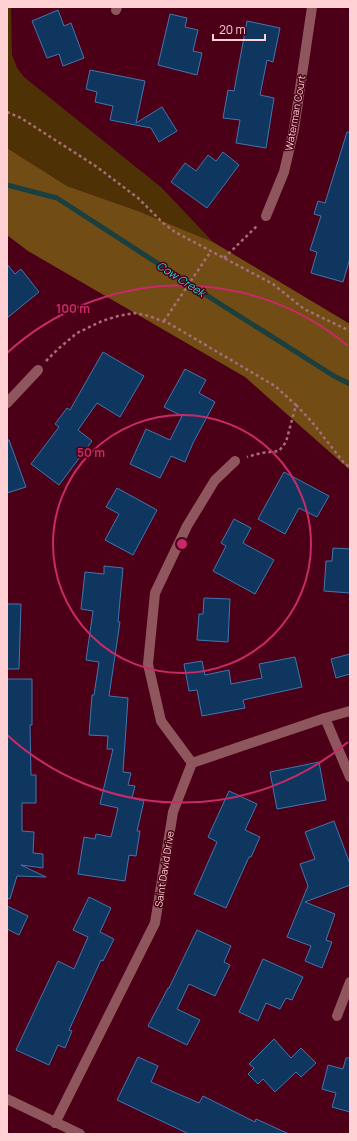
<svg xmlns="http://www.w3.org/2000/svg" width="357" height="1141" font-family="Manrope,sans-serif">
<rect width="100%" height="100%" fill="#4c0017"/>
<path fill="#4e3205" d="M7,7H11L12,55L17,68L24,77L162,188L213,242L138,211L67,186L7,148Z"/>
<path fill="#714c14" d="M7,148L67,186L138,211L213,242L350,324V470L245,377L28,251L7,235Z"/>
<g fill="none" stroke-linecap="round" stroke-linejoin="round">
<path stroke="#1a3f3e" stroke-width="5" d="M7,185L57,198L214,300L334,376L350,384"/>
</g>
<g fill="#0f365f" stroke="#4275af">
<path d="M58,10L64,26L71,23L84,58L63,66L59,54L47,58L32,21Z"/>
<path d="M170,14L187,18L185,27L198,30L193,51L202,53L197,75L158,65Z"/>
<path d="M247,21L280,28L273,62L267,60L260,95L274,98L266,148L236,143L240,120L223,118L228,90L234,91Z"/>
<path d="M90,70L145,81L136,123L162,107L177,131L159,142L151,128L110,120L113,106L95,102L97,92L86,89Z"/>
<path d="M347,132H350V258L343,282L311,273L317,252L310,250L321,216L314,214L318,201L325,203Z"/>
<path d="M223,152L239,165L207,208L171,182L185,163L196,171L208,155L216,161Z"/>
<path d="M7,264L15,274L21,269L39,292L7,318Z"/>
<path d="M103,352L144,376L120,417L97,403L78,430L92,441L59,485L31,464L59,427L55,424L67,408L70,410Z"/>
<path d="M185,369L206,380L199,393L215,402L193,443L185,462L171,456L160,478L130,464L146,429L170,440L182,416L164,407Z"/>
<path d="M7,440H9L26,487L7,493Z"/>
<path d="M284,472L329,496L317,517L299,508L285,534L258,519Z"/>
<path d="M117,488L157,510L133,555L105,540L119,514L106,507Z"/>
<path d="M234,519L251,528L243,543L274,560L255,594L213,571L226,546L221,543Z"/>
<path d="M333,548L350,549V593L324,591L326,561H332Z"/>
<path d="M104,566L123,568L118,622H120L109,696L128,698L123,772L131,773L128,785L135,786L132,798L144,801L137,831H140L136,856L129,855L125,881L78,874L84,837L95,839L96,834L111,837L118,808L100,804L113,749H107L108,736L89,735L92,695H94L99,662L86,660L93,611L81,609L85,572L104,574Z"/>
<path d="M204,598L230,599L228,642L197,640L199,614H203Z"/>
<path d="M7,604H21L19,669H7Z"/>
<path d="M350,654V674L336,678L331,659Z"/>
<path d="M295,657L302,687L243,700L245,708L202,716L197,690L189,691L184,664L202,661L205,675L229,670L231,684L262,678L259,664Z"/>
<path d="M7,679H32V725H30L31,775H36V803H22V831L34,832L33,853L43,854V868L21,865L46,877L17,876L10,899L7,898Z"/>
<path d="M319,762L326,800L277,809L270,772Z"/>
<path d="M229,791L257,804L245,830L260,837L251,857H249L226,908L194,894L217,842L208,837Z"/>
<path d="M334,821L350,864V885L305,902L335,914L326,940L332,942L322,968L305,961L311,946L287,937L308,886L300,864L315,859L305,832Z"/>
<path d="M89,897L111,908L100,932L114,939L103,961L101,960L69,1030L72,1031L65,1048L58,1045L49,1065L16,1050L58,961L74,969L88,937L73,930Z"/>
<path d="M7,906L28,916L19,935L7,929Z"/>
<path d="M197,930L231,946L224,962L230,965L215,996L189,984L177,1009L200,1020L187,1045L148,1026L168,988H169Z"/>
<path d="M263,959L303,977L292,1000L286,998L280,1009L266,1003L258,1021L239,1012Z"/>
<path d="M274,1039L291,1058L301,1048L316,1063L301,1077L296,1072L275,1092L263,1079L258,1084L248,1074L254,1068L249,1064Z"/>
<path d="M138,1057L158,1066L151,1082L199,1103L203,1096L255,1122L256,1119L289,1134H189L117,1100Z"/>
<path d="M346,1058H350V1112L332,1107L336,1093L322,1089L328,1065L343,1069Z"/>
</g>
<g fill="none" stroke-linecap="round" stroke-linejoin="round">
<g stroke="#a96c79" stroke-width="2.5" stroke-dasharray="3 3" stroke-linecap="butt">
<path d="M7,112L21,118L97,167L138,198L163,223L175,232L273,284L304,309L350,331"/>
<path d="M224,258L257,226"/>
<path d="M164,321L211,251"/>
<path d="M46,361L58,349L77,333L102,321L118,316L135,313L149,316L170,324L275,386L296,405L286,442L279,451L261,453L247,457"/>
<path d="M296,405L312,422L344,463L350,467"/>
</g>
<g stroke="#8f575d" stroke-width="10">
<path d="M116,10L117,7"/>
<path d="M266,216L284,172L294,129L312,7"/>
<path d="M7,403L38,370"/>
<path d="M325,718L350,777"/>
<path d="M192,763L161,721L148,664L155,593L187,526L215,480L235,461"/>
<path d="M337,1016L350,982"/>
<path d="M7,1099L80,1134"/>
<path d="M55,1123L155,923L173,812L192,763L325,718L350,711"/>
</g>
</g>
<g fill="none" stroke="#c82a67" stroke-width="2">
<circle cx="182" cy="544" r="129"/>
<path d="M348 742A259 259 0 0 1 7 735M7 353A259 259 0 0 1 348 346"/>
</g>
<g text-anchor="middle" stroke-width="3" stroke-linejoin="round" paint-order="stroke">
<g font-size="10" fill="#ffd0d4" stroke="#4c0017">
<text transform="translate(295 113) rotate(-80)" y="4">Waterman Court</text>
<text transform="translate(164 869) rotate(-81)" y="4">Saint David Drive</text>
</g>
<g font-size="11" font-style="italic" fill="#1addda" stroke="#4c0017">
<text transform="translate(181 279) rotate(33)" y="4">Cow Creek</text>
</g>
</g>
<circle cx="182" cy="544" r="6" fill="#c82a67" stroke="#4c0017" stroke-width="2"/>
<g font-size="12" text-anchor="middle" font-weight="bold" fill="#c82a67" stroke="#4c0017" stroke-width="3" stroke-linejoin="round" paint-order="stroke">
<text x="73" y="313">100 m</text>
<text x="91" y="457">50 m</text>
</g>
<rect width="357" height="1141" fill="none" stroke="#ffd0d4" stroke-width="16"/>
<path d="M213 34v6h52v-6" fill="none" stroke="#ffd0d4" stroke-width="2"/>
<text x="219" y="34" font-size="12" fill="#ffd0d4" stroke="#4c0017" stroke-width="3" paint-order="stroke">20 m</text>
</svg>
